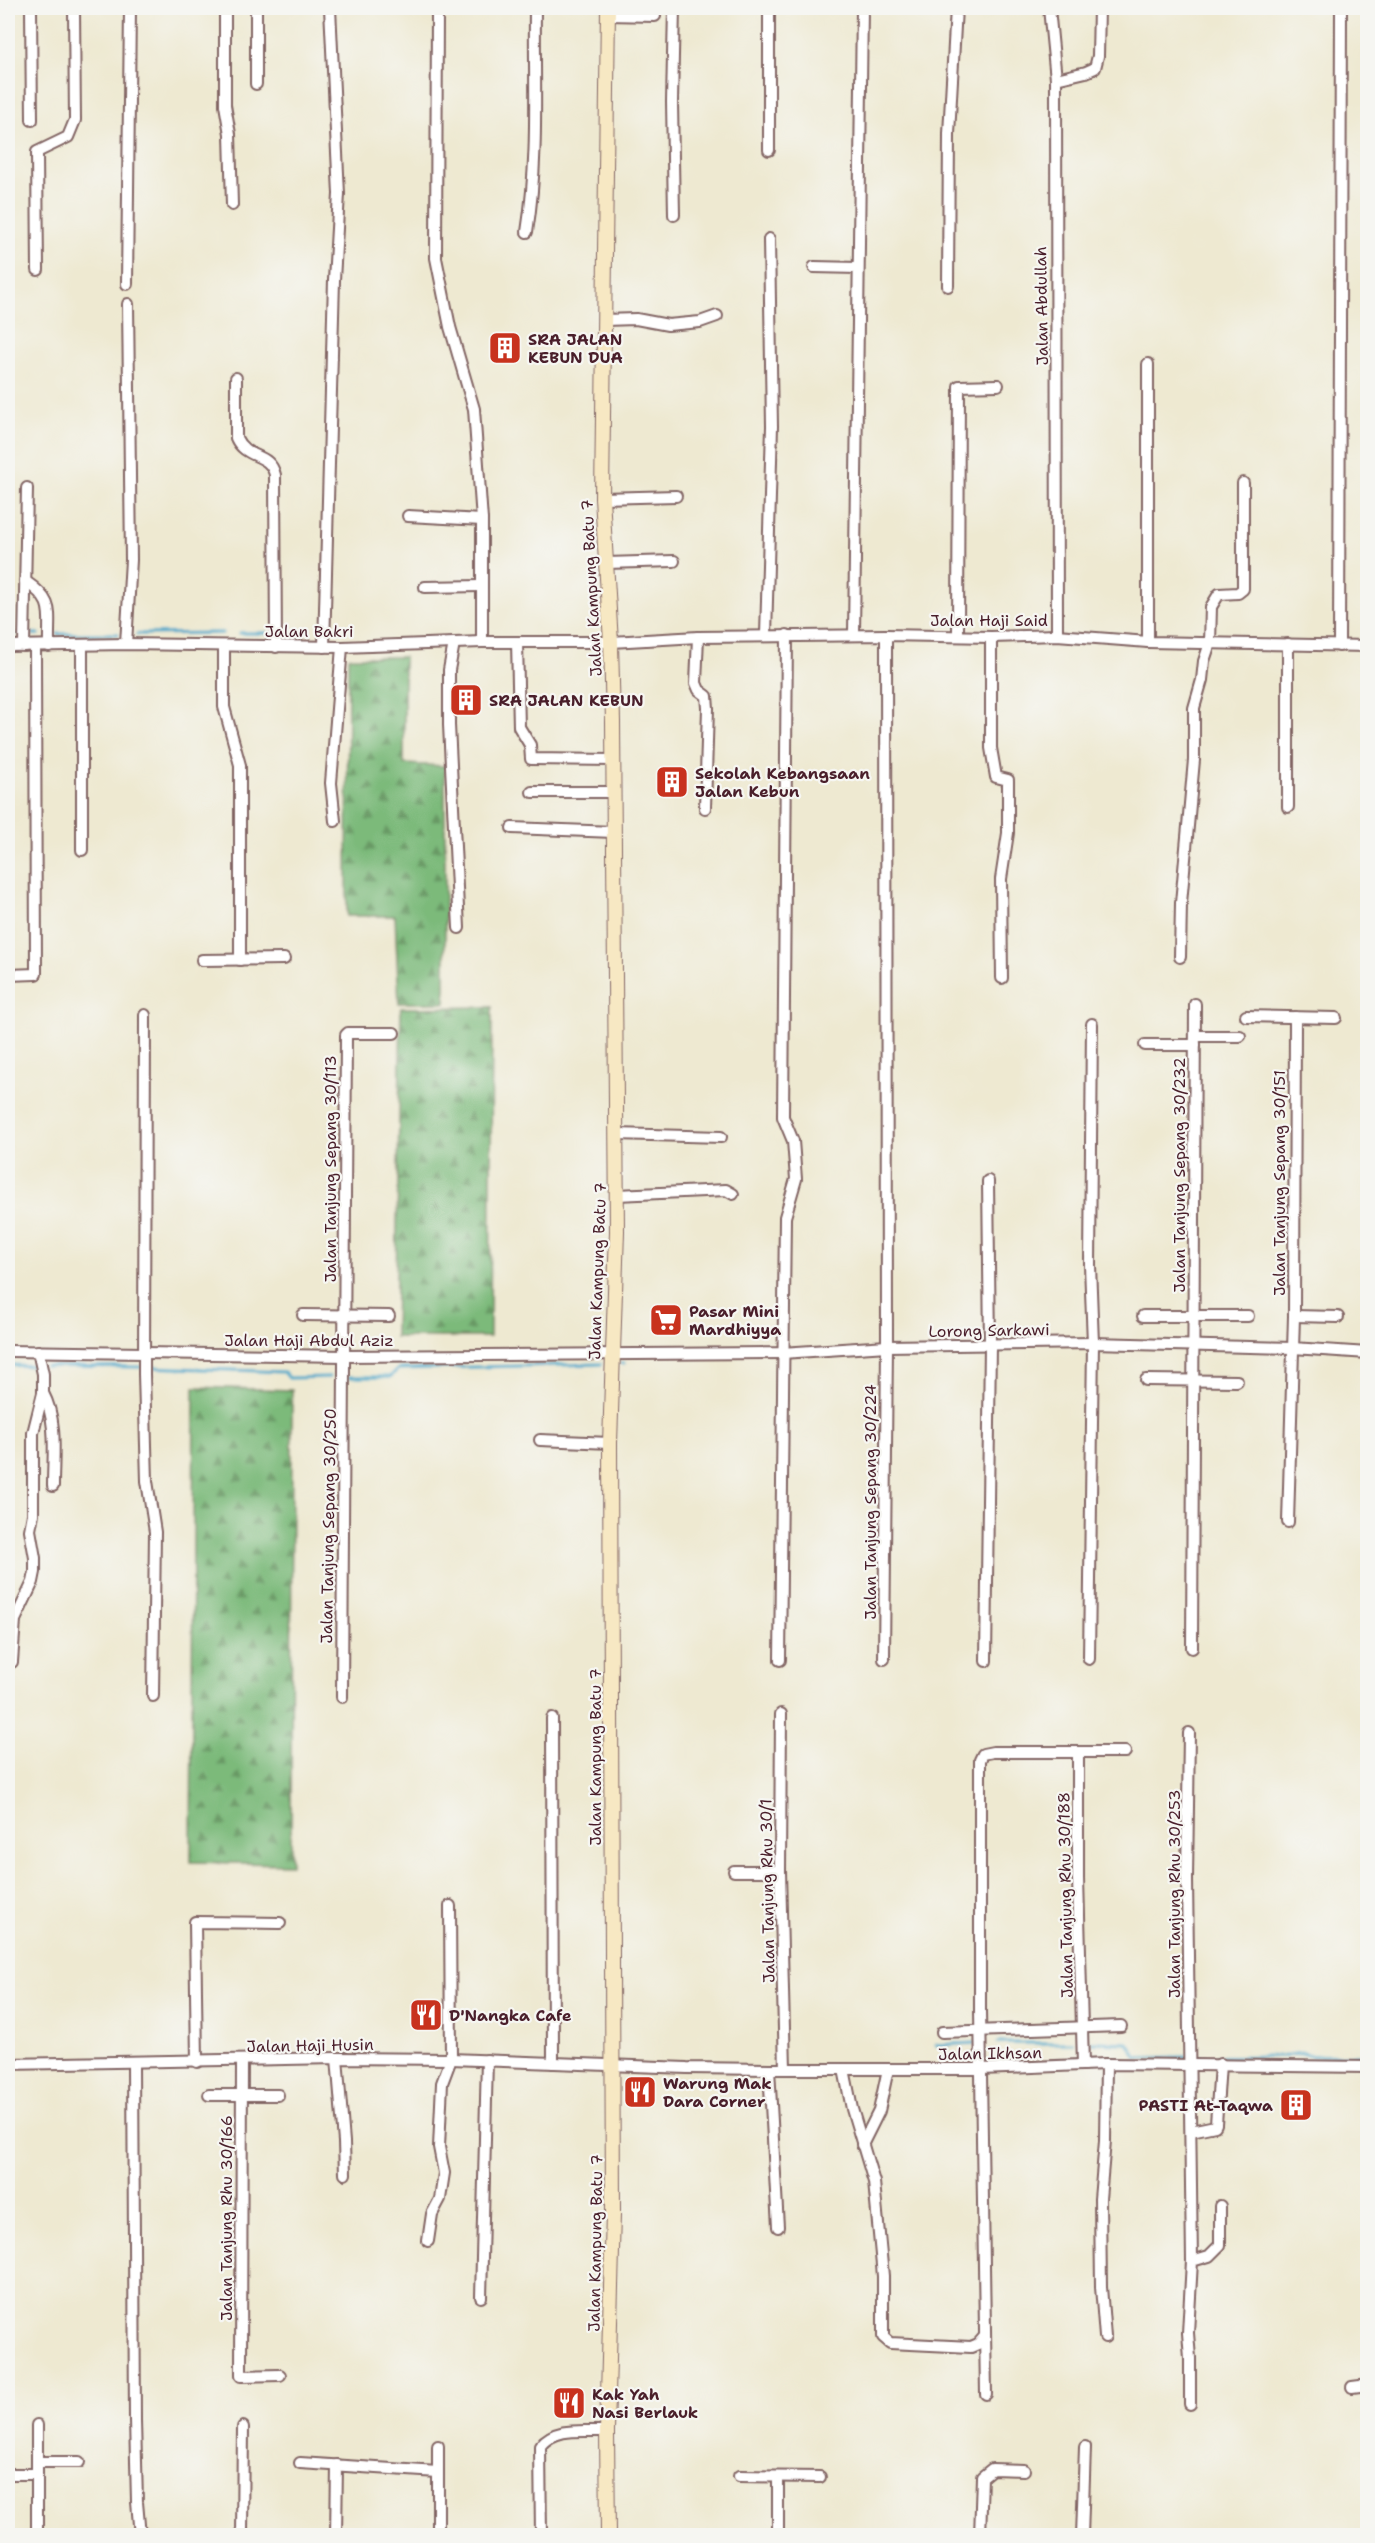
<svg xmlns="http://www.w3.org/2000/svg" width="1375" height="2543" font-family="'Shantell Sans',sans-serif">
<defs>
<pattern id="forest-firs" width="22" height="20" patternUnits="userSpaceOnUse" patternTransform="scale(1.5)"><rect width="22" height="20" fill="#7bba7a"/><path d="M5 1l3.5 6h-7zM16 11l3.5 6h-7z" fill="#679764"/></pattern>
</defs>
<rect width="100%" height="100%" fill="#f6f6f2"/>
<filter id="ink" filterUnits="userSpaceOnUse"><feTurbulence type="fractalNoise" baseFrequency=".0167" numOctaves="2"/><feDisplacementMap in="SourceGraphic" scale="12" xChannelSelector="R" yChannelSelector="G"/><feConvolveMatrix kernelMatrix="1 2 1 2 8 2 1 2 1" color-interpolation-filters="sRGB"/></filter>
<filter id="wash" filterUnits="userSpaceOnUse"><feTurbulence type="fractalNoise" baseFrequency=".008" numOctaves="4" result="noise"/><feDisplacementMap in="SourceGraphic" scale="24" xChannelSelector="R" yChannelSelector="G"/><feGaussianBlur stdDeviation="1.35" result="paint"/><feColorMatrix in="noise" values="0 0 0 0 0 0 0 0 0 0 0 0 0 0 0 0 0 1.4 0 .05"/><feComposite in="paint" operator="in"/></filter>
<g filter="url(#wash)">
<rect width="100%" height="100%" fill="#eee9d1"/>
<g fill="url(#forest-firs)" stroke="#626c52" stroke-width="1.5">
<path d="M348,657H404V764L445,766V1003H399L395,916H347Z"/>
<path d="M492,1007L490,1337H395L401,1008Z"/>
<path d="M194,1387L292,1390L291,1864L191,1862Z"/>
</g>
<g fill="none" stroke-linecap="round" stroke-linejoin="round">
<g stroke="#4da8cb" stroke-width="3">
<path d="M240,633H267"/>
<path d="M8,634H15"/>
<path d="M33,634H39"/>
<path d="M58,634H118"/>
<path d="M137,634L222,633"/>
<path d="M621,1363H624"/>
<path d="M8,1365L39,1366"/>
<path d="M45,1366L141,1367"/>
<path d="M147,1367L284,1372L289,1378L329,1377"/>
<path d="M349,1377H390L398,1369L601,1364"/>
<path d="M1092,2042L1128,2043L1137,2058L1187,2057"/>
<path d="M998,2043H1073"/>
<path d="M936,2045L975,2043"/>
<path d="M1193,2057L1283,2056L1303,2053L1311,2056L1368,2055"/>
</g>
</g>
</g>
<g filter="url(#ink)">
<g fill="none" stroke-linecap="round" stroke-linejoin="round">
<g stroke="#836665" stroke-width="14">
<g id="street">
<path d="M31,8L32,120"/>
<path d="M225,8V105L230,134L232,205"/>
<path d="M437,8L436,258L450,327L474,409L482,520V642"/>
<path d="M769,8V150"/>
<path d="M1049,8L1056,79"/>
<path d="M608,15L655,16"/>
<path d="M256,84V8"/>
<path d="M674,215L672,102L674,8"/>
<path d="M527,232C539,157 534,83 535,8"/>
<path d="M814,267L858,268"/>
<path d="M38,270L37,152L68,137L75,120L74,8"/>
<path d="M127,284L130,8"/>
<path d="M948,286L949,134L956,8"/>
<path d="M604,320L636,319L668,325L700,322L717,316"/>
<path d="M1148,364V642"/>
<path d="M236,378V438C246,460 270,452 275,475L276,647"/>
<path d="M602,498L676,496"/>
<path d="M408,516L482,520"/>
<path d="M606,563L674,561"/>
<path d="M25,581C56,602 48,611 49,646"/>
<path d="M425,587L481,586"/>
<path d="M766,635L772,426L769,239"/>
<path d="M854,635L862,8"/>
<path d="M1057,635L1056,79L1086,72L1095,68L1098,56L1099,8"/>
<path d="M958,636L959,386L998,385"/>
<path d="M698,637L696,683L699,690L707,696L708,708L705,808"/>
<path d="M991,637V748L996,777L1008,780V833L1001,879L1002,978"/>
<path d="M517,642L519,727L530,745L531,759L614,760"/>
<path d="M454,643L449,670V725L459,928"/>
<path d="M126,644L131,560L128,304"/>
<path d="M8,646L126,644L342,647L482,642H611L698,637L886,635L991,637L1057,635L1148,642L1368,646"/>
<path d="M24,646L27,488"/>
<path d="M82,646V850"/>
<path d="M1339,646L1341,8"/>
<path d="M224,647V707L240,765V960"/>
<path d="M324,647L334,280L339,194L330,8"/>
<path d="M532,792H614"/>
<path d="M1288,807V644"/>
<path d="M335,821L331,783L342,647"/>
<path d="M512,828L614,832"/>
<path d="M1180,957L1181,903L1194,760V708L1202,680L1204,661L1210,643L1211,607L1219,594L1238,593L1243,589V483"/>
<path d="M202,960L284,959"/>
<path d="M8,975L36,974L35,646"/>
<path d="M145,1015L144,1374L147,1481L155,1532L153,1696"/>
<path d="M1246,1016L1336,1018"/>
<path d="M1195,1036H1240"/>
<path d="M1145,1045H1195"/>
<path d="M616,1134L721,1137"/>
<path d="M617,1195L726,1190L733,1194"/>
<path d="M303,1315L389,1316"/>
<path d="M1143,1316H1248"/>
<path d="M1294,1316L1338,1317"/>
<path d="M8,1351L345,1356L782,1353L887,1346L1093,1343L1293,1348L1368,1353"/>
<path d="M1146,1380L1237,1381"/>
<path d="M43,1393C58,1421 53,1455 53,1486"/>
<path d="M540,1440L610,1443"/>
<path d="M1288,1522L1294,1316L1295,1017"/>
<path d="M1192,1648L1195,1004"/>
<path d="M884,1659L887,1346L886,635"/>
<path d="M1089,1659L1093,1343L1090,1265L1092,1024"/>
<path d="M780,1660L785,1217L796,1179L793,1141L783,1117L787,635"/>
<path d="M986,1661L990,1345L988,1181"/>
<path d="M12,1662L15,1620L33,1582L35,1572V1558L30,1530L33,1514V1433L43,1393V1374L38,1351"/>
<path d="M342,1697L346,1035L348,1033H394"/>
<path d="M781,1714L780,1871L785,2069"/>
<path d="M552,1718L553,2063"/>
<path d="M1189,1733L1187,1879L1192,2261"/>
<path d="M1078,1752V1878L1083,2065"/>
<path d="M734,1871H780"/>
<path d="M942,2032L1121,2026"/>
<path d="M337,2058L344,2142L345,2174"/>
<path d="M242,2061L241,2376L280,2375"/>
<path d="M197,2062L195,1922L280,1923"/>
<path d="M133,2063L135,2420L137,2502L140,2536"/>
<path d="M8,2064L337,2058L451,2059L687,2068L769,2069H981L1106,2064L1368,2067"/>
<path d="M769,2069L778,2227"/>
<path d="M844,2069L852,2109L874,2182L883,2276V2337L890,2343L971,2347L978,2344L985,2336"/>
<path d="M209,2095H278"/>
<path d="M1191,2131L1215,2126L1216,2124L1220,2064"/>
<path d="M862,2145L879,2111L888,2069"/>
<path d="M428,2241L432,2214L440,2199L444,2173L439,2147L442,2083L451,2059L450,1906"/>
<path d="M481,2297L487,2060"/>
<path d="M1105,2337L1101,2287L1100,2199L1105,2141L1106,2064"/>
<path d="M1352,2387L1368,2385"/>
<path d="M986,2394L980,2010V1760L983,1754L993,1752H1125"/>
<path d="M1190,2404V2358L1188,2333L1192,2261L1209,2256L1220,2245V2206"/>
<path d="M438,2446V2536"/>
<path d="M37,2462H79"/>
<path d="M300,2463L438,2472"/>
<path d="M8,2474H36"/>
<path d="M739,2476L820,2477"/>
<path d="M37,2536V2425"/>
<path d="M242,2536L243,2427"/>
<path d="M336,2536L337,2465"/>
<path d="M541,2536L540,2446C556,2426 583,2432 607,2431"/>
<path d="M778,2536V2477"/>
<path d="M980,2536L982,2477L992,2469L1024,2470"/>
<path d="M1082,2536L1085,2447"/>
</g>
</g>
<g stroke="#836665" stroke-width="16">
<path id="secondary" d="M608,8L602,498L611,642L613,722L617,1231L610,1443L613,2214L607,2431L608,2536"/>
</g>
<use href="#street" stroke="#fff" stroke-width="10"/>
<use href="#secondary" stroke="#f7e8c3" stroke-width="14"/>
</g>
</g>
<defs>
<g id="building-square" transform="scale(1.725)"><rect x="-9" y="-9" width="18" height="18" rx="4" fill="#c8321e" stroke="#f6f6f2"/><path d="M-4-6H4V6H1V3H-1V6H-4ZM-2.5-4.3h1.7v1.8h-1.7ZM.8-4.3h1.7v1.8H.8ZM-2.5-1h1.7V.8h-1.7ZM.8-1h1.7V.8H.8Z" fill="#fff"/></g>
<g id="supermarket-square" transform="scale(1.725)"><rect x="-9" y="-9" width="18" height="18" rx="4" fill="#c8321e" stroke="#f6f6f2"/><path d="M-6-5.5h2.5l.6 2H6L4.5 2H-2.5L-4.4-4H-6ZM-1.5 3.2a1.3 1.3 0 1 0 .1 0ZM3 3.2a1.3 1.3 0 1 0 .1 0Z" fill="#fff"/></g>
<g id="restaurant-square" transform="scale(1.725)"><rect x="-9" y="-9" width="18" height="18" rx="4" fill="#c8321e" stroke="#f6f6f2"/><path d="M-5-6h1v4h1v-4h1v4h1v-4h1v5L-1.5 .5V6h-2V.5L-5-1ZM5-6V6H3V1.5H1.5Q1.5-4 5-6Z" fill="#fff"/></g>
</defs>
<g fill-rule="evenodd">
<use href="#building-square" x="505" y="348"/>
<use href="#building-square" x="466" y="700"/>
<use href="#building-square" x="672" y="782"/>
<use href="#supermarket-square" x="666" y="1320"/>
<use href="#restaurant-square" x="426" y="2015"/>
<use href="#restaurant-square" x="640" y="2092"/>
<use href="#building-square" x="1296" y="2105"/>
<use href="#restaurant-square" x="569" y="2403"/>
</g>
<g text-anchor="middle" stroke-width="4.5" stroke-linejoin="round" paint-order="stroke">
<g font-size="16" fill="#4a1f2b" stroke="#f6f6f2">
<text transform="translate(1041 306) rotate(-91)" y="6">Jalan Abdullah</text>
<text transform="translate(591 588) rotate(-93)" y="6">Jalan Kampung Batu 7</text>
<text x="989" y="626">Jalan Haji Said</text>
<text x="309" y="637">Jalan Bakri</text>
<text transform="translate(330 1169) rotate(-90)" y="6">Jalan Tanjung Sepang 30/113</text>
<text transform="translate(1179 1175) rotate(-90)" y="6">Jalan Tanjung Sepang 30/232</text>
<text transform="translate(1279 1183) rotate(-90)" y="6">Jalan Tanjung Sepang 30/151</text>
<text transform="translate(597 1271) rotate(-88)" y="6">Jalan Kampung Batu 7</text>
<text transform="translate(989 1330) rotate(-1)" y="6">Lorong Sarkawi</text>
<text x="309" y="1346">Jalan Haji Abdul Aziz</text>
<text transform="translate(870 1502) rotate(-90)" y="6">Jalan Tanjung Sepang 30/224</text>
<text transform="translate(328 1526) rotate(-89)" y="6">Jalan Tanjung Sepang 30/250</text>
<text transform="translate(595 1757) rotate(-90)" y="6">Jalan Kampung Batu 7</text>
<text transform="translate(767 1891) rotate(-91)" y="6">Jalan Tanjung Rhu 30/1</text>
<text transform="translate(1174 1894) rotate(-90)" y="6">Jalan Tanjung Rhu 30/253</text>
<text transform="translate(1065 1895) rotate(-91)" y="6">Jalan Tanjung Rhu 30/188</text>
<text transform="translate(310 2045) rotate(-1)" y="6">Jalan Haji Husin</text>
<text transform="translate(990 2053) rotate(-1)" y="6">Jalan Ikhsan</text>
<text transform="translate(226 2218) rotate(-90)" y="6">Jalan Tanjung Rhu 30/166</text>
<text transform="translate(595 2243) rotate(-89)" y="6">Jalan Kampung Batu 7</text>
</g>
<g font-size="16" font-weight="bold" fill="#4a1f2b" stroke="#f6f6f2" text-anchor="start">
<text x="528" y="345">SRA JALAN<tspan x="528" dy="18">KEBUN DUA</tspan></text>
<text x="489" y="706">SRA JALAN KEBUN</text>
<text x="695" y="779">Sekolah Kebangsaan<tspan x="695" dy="18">Jalan Kebun</tspan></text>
<text x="689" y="1317">Pasar Mini<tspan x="689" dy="18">Mardhiyya</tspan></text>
<text x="449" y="2021">D'Nangka Cafe</text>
<text x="663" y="2089">Warung Mak<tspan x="663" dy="18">Dara Corner</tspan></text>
<text x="1273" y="2111" text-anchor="end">PASTI At-Taqwa</text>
<text x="592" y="2400">Kak Yah<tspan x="592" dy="18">Nasi Berlauk</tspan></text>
</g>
</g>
<rect width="1375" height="2543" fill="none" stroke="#f6f6f2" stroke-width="30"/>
</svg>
